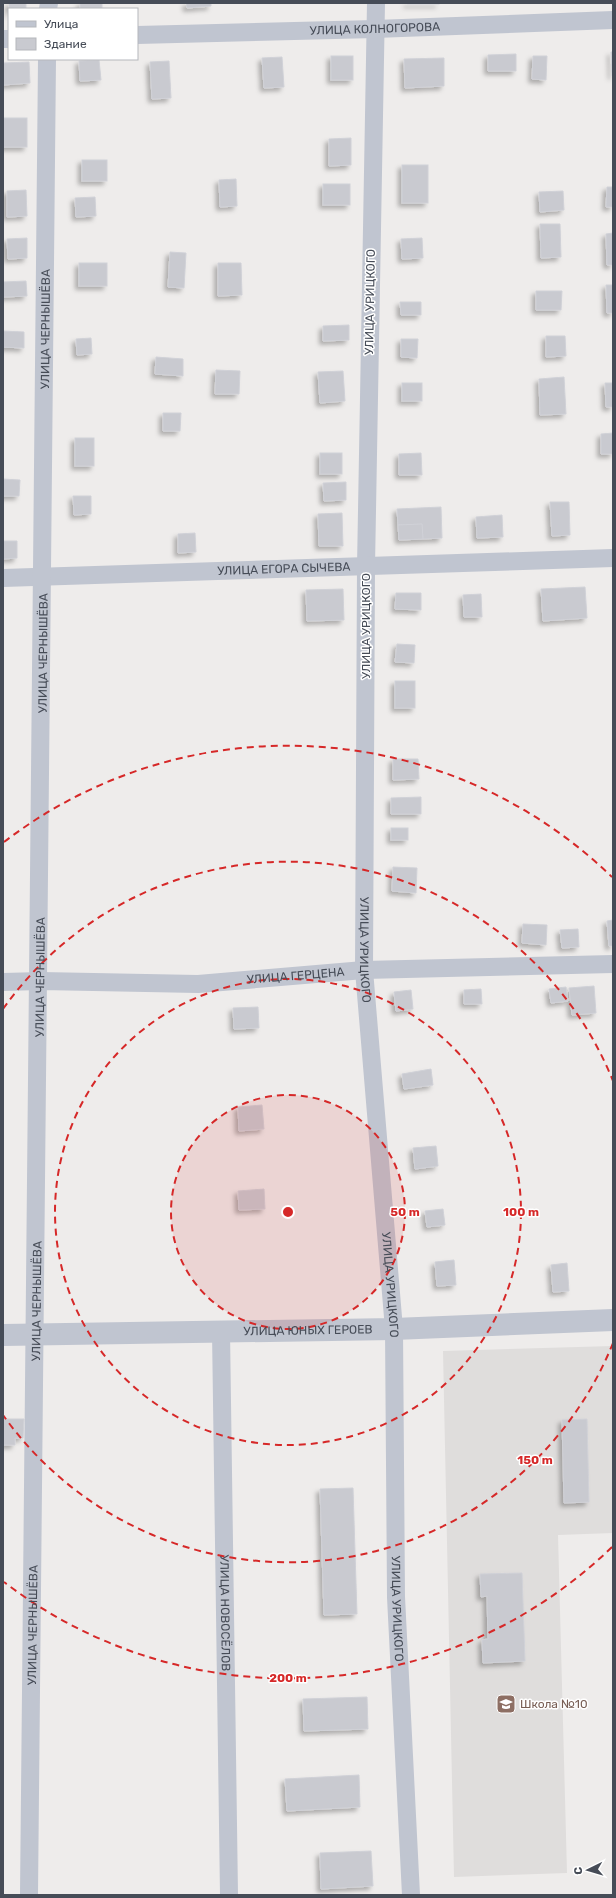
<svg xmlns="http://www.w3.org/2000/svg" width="616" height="1898" font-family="Rubik,sans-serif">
<defs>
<filter id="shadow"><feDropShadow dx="-3.5" dy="3.5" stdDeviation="2" flood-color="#0004"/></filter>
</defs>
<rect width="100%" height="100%" fill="#eeeceb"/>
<path fill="#dfdddc" d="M613,1346V1533L558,1535L567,1873L454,1877L443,1351Z"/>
<g fill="#c9cad0" stroke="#d0d1d7" filter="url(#shadow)">
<path d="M9,3H26V9H9V15Z"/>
<rect x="80" y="3" width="22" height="6"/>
<path d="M186,3H211V6L187,8Z"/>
<rect x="407" y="3" width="32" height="1"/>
<path d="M611,52H613V76H612Z"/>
<path d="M516,54V71H488V55Z"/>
<rect x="331" y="56" width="22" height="24"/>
<path d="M533,56H547L546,80L532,79Z"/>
<path d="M282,57L284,87L264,88L262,58Z"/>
<path d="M444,58V86L405,88L404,59Z"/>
<path d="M99,60L101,80L80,81L79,61Z"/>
<path d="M169,61L171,98L152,99L150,62Z"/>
<path d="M29,62L30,83L3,85V63Z"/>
<rect x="3" y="118" width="24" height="29"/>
<path d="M351,138V165L329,166V139Z"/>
<rect x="82" y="160" width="25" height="21"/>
<rect x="402" y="165" width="26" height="38"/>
<path d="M236,179L237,206L220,207L219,180Z"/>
<rect x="323" y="184" width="27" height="21"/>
<path d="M607,187H613V207H606Z"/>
<path d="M26,190L27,216L7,217V191Z"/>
<path d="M563,191L564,210L540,212L539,192Z"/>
<path d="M95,197L96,216L76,217L75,198Z"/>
<path d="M540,224H560L561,257L541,258Z"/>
<path d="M613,233V265H607L606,234Z"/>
<path d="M27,238V258L8,259L7,239Z"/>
<path d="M422,238L423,258L402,259L401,239Z"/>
<path d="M170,252L186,253L184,288L168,287Z"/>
<rect x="79" y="263" width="28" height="23"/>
<path d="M218,263H241L242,295L218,296Z"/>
<path d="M26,281L27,296L3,297V282Z"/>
<path d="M606,285H613V313H607Z"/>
<path d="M536,291H562L561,310H536Z"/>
<path d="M400,302H421V315H401Z"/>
<path d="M349,325V340L323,341V326Z"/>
<path d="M3,331L24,332V348L3,347Z"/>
<path d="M546,336H565L566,356L546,357Z"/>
<path d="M91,338L92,354L77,355L76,339Z"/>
<path d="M401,339H418L417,358L401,357Z"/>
<path d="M156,357L183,359V376L155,374Z"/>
<path d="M216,370L240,371L239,394H215Z"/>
<path d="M343,371L345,401L320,403L318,372Z"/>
<path d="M564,377L566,414L540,415L539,379Z"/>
<rect x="402" y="383" width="20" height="18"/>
<path d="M605,383H613V407H606Z"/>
<path d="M163,413H181L180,431H163Z"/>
<path d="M613,433V454H601V434Z"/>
<rect x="75" y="438" width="19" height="28"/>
<rect x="320" y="453" width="22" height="21"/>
<path d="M421,453L422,475H399V454Z"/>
<path d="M3,479L20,480L19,496H3Z"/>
<path d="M346,482V500L324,501L323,483Z"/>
<path d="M73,496H91V514L74,515Z"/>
<path d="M550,502H569L570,535L552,536Z"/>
<path d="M441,507L442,538L423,539L422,524L398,525L397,509Z"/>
<path d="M342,513L343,546H319L318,514Z"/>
<path d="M502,515L503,537L477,538L476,517Z"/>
<path d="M422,524L423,539L399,540L398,525Z"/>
<path d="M195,533L196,552L178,553V534Z"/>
<path d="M3,541H17V558L3,559Z"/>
<path d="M585,587L587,618L543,621L541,589Z"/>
<path d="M343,589L344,620L307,621L306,590Z"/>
<path d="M396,593H421V610L395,609Z"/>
<path d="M481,594L482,617H464L463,595Z"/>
<path d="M397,644L415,645L414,663L395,662Z"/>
<rect x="395" y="681" width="20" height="27"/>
<path d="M393,759H418L419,779L393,780Z"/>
<path d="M421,797V814H391V798Z"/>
<rect x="391" y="828" width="17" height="12"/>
<path d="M393,867L417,868L416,893L392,891Z"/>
<path d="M613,920V946H609L607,921Z"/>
<path d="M523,924L547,925L546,945L522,943Z"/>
<path d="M578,929L579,947L562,948L560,930Z"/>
<path d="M594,986L596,1013L572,1015L569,988Z"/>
<path d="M566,987L568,1001L551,1003L549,989Z"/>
<path d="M481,989L482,1004H464V990Z"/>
<path d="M411,990L413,1009L396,1011L394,992Z"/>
<path d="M258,1007L259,1028L234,1029L233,1008Z"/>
<path d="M431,1069L433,1085L404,1089L402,1074Z"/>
<path d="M262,1105L264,1129L239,1131L238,1107Z"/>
<path d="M436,1146L438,1166L415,1169L413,1148Z"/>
<path d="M264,1189L265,1209L239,1210L238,1191Z"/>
<path d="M443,1209L445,1225L427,1227L425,1211Z"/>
<path d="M454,1260L456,1285L437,1286L435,1262Z"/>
<path d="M567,1263L569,1291L553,1292L551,1265Z"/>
<path d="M3,1419H24L23,1438H15V1445H3Z"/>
<path d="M587,1419L589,1502L564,1503L562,1420Z"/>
<path d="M353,1488L357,1614L324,1615L320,1489Z"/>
<path d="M522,1573L525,1661L483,1663L482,1640L488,1639L487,1596L481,1597L480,1574Z"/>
<path d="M367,1697L368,1729L304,1731L303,1699Z"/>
<path d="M359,1775L360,1807L287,1811L285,1779Z"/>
<path d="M371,1851L373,1886L321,1889L320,1853Z"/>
</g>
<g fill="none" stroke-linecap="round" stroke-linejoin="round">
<g stroke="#c0c5d0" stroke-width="18">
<path id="s1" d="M376,3L366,567L364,970L394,1329L396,1597L411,1895"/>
<path d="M48,9L49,3"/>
<path id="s2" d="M137,35L375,29L613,20"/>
<path d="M3,39H9"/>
<path id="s3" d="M3,578L613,558"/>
<path id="s4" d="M3,982L41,981L198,984L364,970L613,964"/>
<path id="s5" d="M221,1331L229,1895"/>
<path id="s6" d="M29,1895C38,1283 44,671 47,59"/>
</g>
<path stroke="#c0c5d0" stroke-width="22" id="s7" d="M3,1335L394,1329L613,1320"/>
</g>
<circle cx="288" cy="1212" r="117" fill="#d62828" fill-opacity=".12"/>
<g fill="none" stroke="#d62828" stroke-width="2" stroke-dasharray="7 5">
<circle cx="288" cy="1212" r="117"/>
<circle cx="288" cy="1212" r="233"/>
<path d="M613 1343A350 350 0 0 1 3 1415M3 1009A350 350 0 0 1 613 1081"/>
<path d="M612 1547A466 466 0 0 1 4 1582M4 842A466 466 0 0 1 612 877"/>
</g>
<defs>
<g id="school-square" transform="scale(1)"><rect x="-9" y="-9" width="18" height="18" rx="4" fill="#8d6e63" stroke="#fff"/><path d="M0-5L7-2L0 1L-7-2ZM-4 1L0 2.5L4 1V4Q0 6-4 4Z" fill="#fff"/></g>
</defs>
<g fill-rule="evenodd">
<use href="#school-square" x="506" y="1704"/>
</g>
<g text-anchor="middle" stroke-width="3" stroke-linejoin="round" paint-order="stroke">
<g font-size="12" fill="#464c57" stroke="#fff">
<text dy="4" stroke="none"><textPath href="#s2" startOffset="238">УЛИЦА КОЛНОГОРОВА</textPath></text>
<text transform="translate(370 302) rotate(-89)" y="4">УЛИЦА УРИЦКОГО</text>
<text dy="4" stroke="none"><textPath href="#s6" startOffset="1566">УЛИЦА ЧЕРНЫШЁВА</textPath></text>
<text dy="4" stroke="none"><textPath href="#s3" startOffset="281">УЛИЦА ЕГОРА СЫЧЕВА</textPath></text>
<text transform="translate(366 626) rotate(-90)" y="4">УЛИЦА УРИЦКОГО</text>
<text dy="4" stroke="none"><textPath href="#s6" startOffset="1242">УЛИЦА ЧЕРНЫШЁВА</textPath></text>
<text dy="4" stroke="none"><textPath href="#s1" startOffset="947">УЛИЦА УРИЦКОГО</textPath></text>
<text dy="4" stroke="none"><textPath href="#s4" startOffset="293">УЛИЦА ГЕРЦЕНА</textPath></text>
<text dy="4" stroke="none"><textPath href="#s6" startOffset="918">УЛИЦА ЧЕРНЫШЁВА</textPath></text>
<text dy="4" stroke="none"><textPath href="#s1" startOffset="1283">УЛИЦА УРИЦКОГО</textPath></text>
<text dy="4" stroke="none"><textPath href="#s6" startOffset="594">УЛИЦА ЧЕРНЫШЁВА</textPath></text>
<text dy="4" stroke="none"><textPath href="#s7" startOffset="305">УЛИЦА ЮНЫХ ГЕРОЕВ</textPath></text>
<text dy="4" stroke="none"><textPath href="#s1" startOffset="1607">УЛИЦА УРИЦКОГО</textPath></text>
<text dy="4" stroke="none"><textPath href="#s5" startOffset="282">УЛИЦА НОВОСЁЛОВ</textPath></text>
<text dy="4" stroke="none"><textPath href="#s6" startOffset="270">УЛИЦА ЧЕРНЫШЁВА</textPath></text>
</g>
<g font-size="12" fill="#785e54" stroke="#fff" text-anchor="start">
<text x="520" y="1708">Школа №10</text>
</g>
</g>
<circle cx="288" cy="1212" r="6" fill="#d62828" stroke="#fff" stroke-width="2"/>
<g font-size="12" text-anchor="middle" font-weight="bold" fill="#d62828" stroke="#fff" stroke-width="3" stroke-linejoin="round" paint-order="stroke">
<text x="405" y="1216">50 m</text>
<text x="521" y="1216">100 m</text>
<text x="535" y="1464">150 m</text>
<text x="288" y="1682">200 m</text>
</g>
<rect width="616" height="1898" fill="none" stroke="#464c57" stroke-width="8"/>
<rect x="8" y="8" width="130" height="52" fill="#ffffff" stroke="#b5b7bc"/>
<rect x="16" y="21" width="20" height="6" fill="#c0c5d0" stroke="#b5b7bc"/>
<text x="44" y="28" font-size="12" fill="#464c57">Улица</text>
<rect x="16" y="38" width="20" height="12" fill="#c9cad0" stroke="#b5b7bc"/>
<text x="44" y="48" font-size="12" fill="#464c57">Здание</text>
<g transform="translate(588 1870) rotate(265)" stroke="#ffffff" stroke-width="3" paint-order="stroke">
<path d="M0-3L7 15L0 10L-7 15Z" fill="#464c57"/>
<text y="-6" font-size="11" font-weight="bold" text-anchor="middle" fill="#464c57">С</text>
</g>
</svg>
